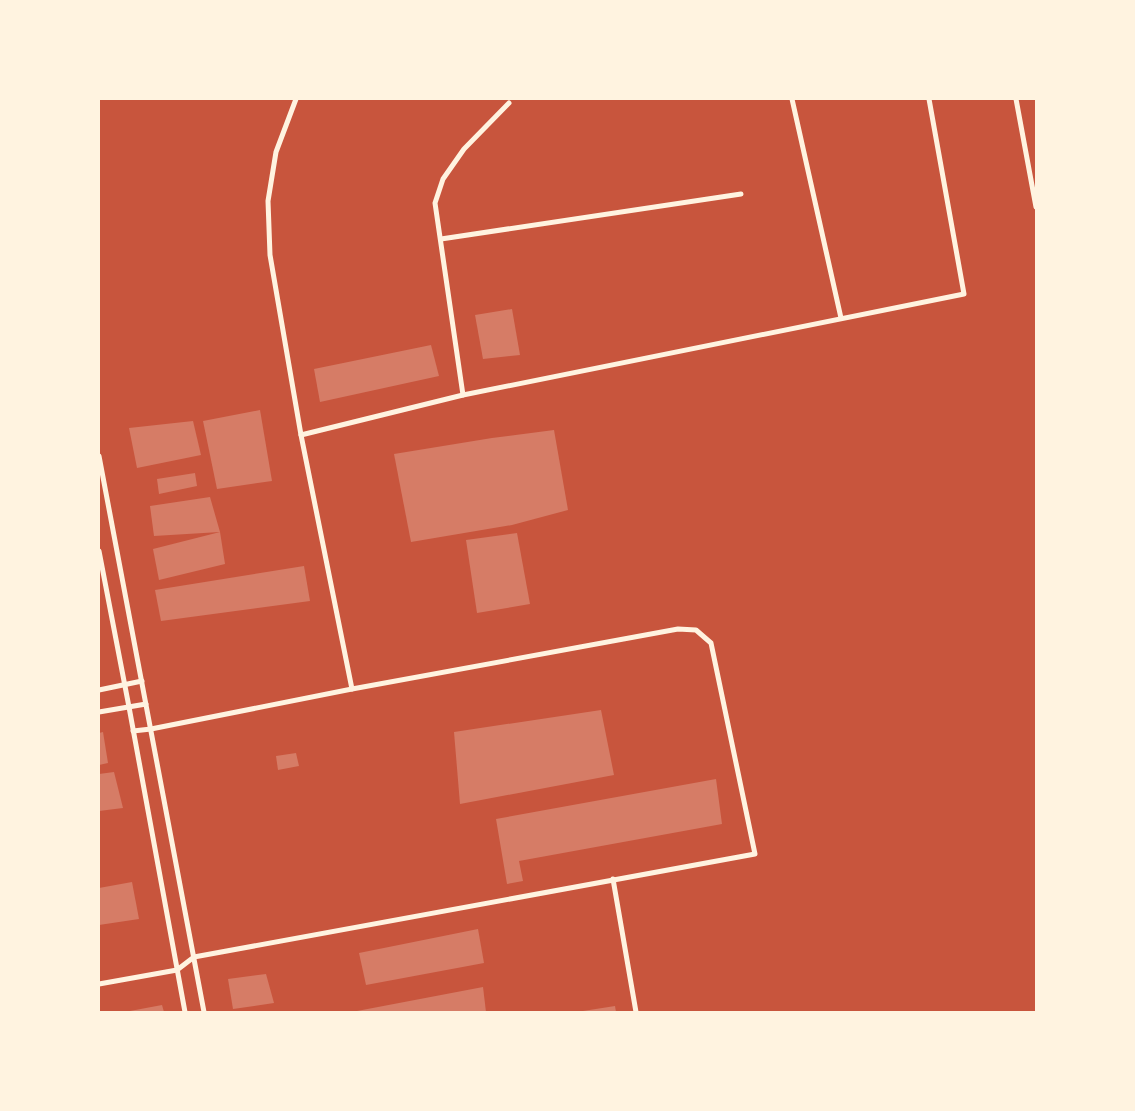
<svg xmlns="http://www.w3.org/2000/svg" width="1135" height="1111" font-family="Ubuntu,sans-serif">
<rect width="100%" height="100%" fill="#c8553d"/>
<g fill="#d67c66">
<path d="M512,309L520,355L483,359L475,315Z"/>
<path d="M431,345L439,376L320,402L314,369Z"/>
<path d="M260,410L272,481L217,489L203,421Z"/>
<path d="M193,421L201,455L137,468L129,428Z"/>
<path d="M554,430L568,510L512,525L411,542L394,454L492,438Z"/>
<path d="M195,473L197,486L159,494L157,479Z"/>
<path d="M210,497L220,532L154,536L150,506Z"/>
<path d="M220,532L225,564L159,580L153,549Z"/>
<path d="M517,533L530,604L477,613L466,540Z"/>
<path d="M304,566L310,601L161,621L155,590Z"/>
<path d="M601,710L614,775L460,804L454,732Z"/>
<path d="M103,732L108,763L99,765V733Z"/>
<path d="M296,753L299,766L278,770L276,756Z"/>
<path d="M114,772L123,808L99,811V774Z"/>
<path d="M716,779L722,824L519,861L523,881L507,884L496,819Z"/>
<path d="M132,882L139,919L99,925V888Z"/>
<path d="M478,929L484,963L366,985L359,953Z"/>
<path d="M266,974L274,1003L233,1009L228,979Z"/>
<path d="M483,987L486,1012H357V1011Z"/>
<path d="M162,1005L164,1012H130V1011Z"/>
<path d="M615,1006L616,1012H583V1011Z"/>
</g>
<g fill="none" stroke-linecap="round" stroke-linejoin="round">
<g stroke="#fff3e0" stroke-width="5">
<path d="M296,99L276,152L268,201L270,255L301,435L352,689"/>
<path d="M792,99L841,318"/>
<path d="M1016,99L1036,207"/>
<path d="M441,239L741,194"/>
<path d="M463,395L435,203L443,179L464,149L509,103"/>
<path d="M301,435L463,395L964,294L929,99"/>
<path d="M99,456L204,1012"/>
<path d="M99,551L129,707L185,1012"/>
<path d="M99,690L142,681"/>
<path d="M99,712L146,704"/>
<path d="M613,879L636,1012"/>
<path d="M99,984L177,970L194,957L755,854L711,643L696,630L678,629L352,689L151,729L133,731"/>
</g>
</g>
<rect width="1135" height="1111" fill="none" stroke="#fff3e0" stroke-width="200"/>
</svg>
